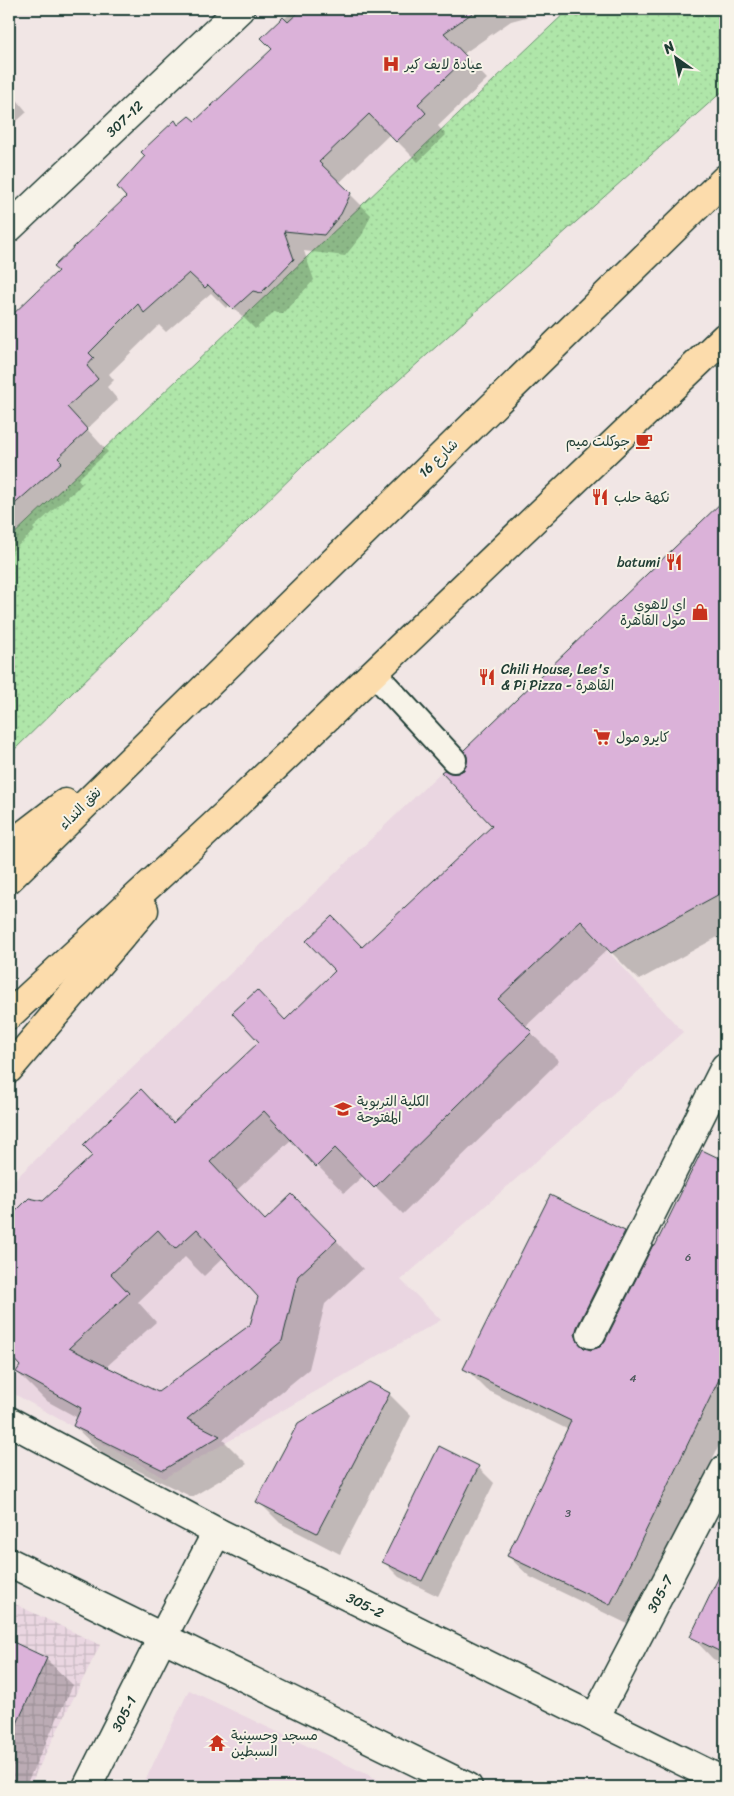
<svg xmlns="http://www.w3.org/2000/svg" width="734" height="1796" font-family="Sriracha,'Playpen Sans Arabic',sans-serif">
<defs>
<pattern id="industrial-grid" width="8" height="8" patternUnits="userSpaceOnUse" patternTransform="scale(1.25)"><rect width="8" height="8" fill="#ead6e1"/><path d="M0 4h8M4 0v8" fill="none" stroke="#c8b9c2"/></pattern>
<pattern id="grass-dots" width="8" height="8" patternUnits="userSpaceOnUse" patternTransform="scale(1.25)"><rect width="8" height="8" fill="#afe6a9"/><path d="M2 2h.1M6 6h.1" fill="none" stroke="#96c692" stroke-width="1.8" stroke-linecap="round"/></pattern>
</defs>
<rect width="100%" height="100%" fill="#f1e6e5"/>
<filter id="ink" filterUnits="userSpaceOnUse"><feTurbulence type="fractalNoise" baseFrequency=".02" numOctaves="2"/><feDisplacementMap in="SourceGraphic" scale="10" xChannelSelector="R" yChannelSelector="G"/><feConvolveMatrix kernelMatrix="1 2 1 2 8 2 1 2 1" color-interpolation-filters="sRGB"/></filter>
<g filter="url(#ink)">
<g fill="#ead6e1">
<path d="M441,772L683,1032L401,1280L441,1320L164,1478L9,1391V1185Z"/>
<path d="M189,1690L394,1787H142Z"/>
</g>
<path fill="url(#industrial-grid)" d="M9,1601L100,1645L29,1787H9Z"/>
<path fill="url(#grass-dots)" stroke="#67926e" d="M569,9H725V89L307,462L9,755V539Z"/>
<g fill="#0003" fill-rule="evenodd">
<path d="M295,9H536L526,17L511,21L463,54L487,79L438,126L446,135L418,162L390,134L339,183L371,215L362,235L345,256L304,251L314,280L282,314L275,311L255,329L230,304L226,308L211,293L166,332L159,325L109,374L114,380L107,387L118,400L87,429L108,452L78,479L82,484L33,528L35,530L9,554V318L60,272L128,197L175,122L179,126L195,123L273,49L263,38Z"/>
<path d="M9,90L27,112L9,128Z"/>
<path d="M725,500V933L639,980L608,949L525,1027L559,1061L403,1214L364,1175L344,1193L292,1139L237,1190L266,1221L320,1223L363,1269L325,1304L309,1369L223,1440L247,1464L192,1497L102,1453L74,1426L78,1418L45,1400L17,1372L22,1366L9,1352V1219L29,1199L43,1203L174,1124L494,826L457,775L465,771L469,757L465,751ZM185,1257L204,1276L224,1257L259,1297L251,1325L158,1393L106,1367L156,1322L138,1302Z"/>
<path d="M702,1152L725,1163V1433L632,1626L530,1577L508,1556L569,1430L487,1390L465,1368L624,1232L646,1254L599,1348L606,1342L656,1248Z"/>
<path d="M389,1394L411,1416L340,1554L280,1523L258,1501Z"/>
<path d="M478,1467L494,1483L438,1596L399,1577L383,1561Z"/>
<path d="M725,1567V1664L713,1659L692,1637Z"/>
<path d="M9,1641L46,1659L73,1685L25,1787H9Z"/>
</g>
<g fill="#dbb2d9" stroke="#1f3d34" fill-rule="evenodd">
<path d="M302,9H478L444,33L467,57L418,104L426,113L396,142L369,114L319,162L351,193L341,214L324,235L284,231L294,259L261,293L253,291L233,309L208,285L205,288L189,273L144,313L138,304L89,353L94,358L87,366L98,379L67,407L88,430L58,458L62,462L9,509V318L58,271L53,267L126,197L117,187L145,156L141,152L175,120L178,125L189,116L195,121L272,49L261,38L283,17L288,22Z"/>
<path d="M725,499V891L611,953L581,921L498,999L532,1032L374,1188L335,1148L316,1167L264,1111L210,1162L265,1220L292,1194L337,1240L298,1276L282,1341L187,1419L220,1436L163,1470L73,1426L81,1408L16,1372L20,1366L9,1354V1218L29,1198L43,1201L93,1155L83,1145L141,1089L173,1123L259,1042L232,1013L257,990L285,1020L335,971L306,941L332,916L362,947L492,826L441,772L444,770L457,773L464,770L467,757L464,750ZM197,1229L258,1297L250,1325L158,1392L69,1348L129,1293L111,1274L158,1230L175,1249Z"/>
<path d="M702,1150L725,1161V1367L610,1605L507,1556L571,1421L463,1369L550,1195L625,1231L577,1327L575,1334L578,1342L584,1348L591,1350L600,1347L605,1341L653,1245L655,1246Z"/>
<path d="M369,1382L390,1393L317,1533L256,1502L298,1423Z"/>
<path d="M439,1446L479,1466L422,1581L382,1562Z"/>
<path d="M725,1564V1654L690,1637Z"/>
<path d="M9,1640L47,1658L9,1741Z"/>
</g>
<g fill="none" stroke-linecap="round" stroke-linejoin="round">
<g stroke="#1f3d34" stroke-width="28">
<path id="lane" d="M373,672L454,760"/>
</g>
<g stroke="#1f3d34" stroke-width="31">
<g id="street">
<path id="s1" d="M9,228L240,9"/>
<path d="M591,1334L725,1067"/>
<path id="s2" d="M595,1718L725,1469"/>
<path id="s3" d="M87,1787L162,1638"/>
</g>
</g>
<g stroke="#1f3d34" stroke-width="31">
<g id="secondary">
<path id="s4" d="M9,1421L217,1532L725,1782"/>
<path d="M9,1562L468,1787"/>
<path d="M162,1638L217,1532"/>
</g>
</g>
<g stroke="#1f3d34" stroke-width="31">
<g id="primary">
<path d="M9,846L65,803"/>
<path d="M9,879L725,179"/>
<path d="M9,1015L226,814L725,337"/>
<path d="M9,1069L144,910"/>
</g>
</g>
<use href="#lane" stroke="#f7f3e8" stroke-width="24"/>
<use href="#street" stroke="#f7f3e8" stroke-width="28"/>
<use href="#secondary" stroke="#f7f3e8" stroke-width="28"/>
<use href="#primary" stroke="#fcdcac" stroke-width="28"/>
</g>
</g>
<defs>
<g id="hospital-bare" transform="scale(1.35)"><path d="M-5-5h3v3.5h4V-5h3V5h-3V1.5h-4V5h-3Z" fill="#c8321e" stroke="#f7f3e8" stroke-width="2.5" paint-order="stroke"/></g>
<g id="cafe-bare" transform="scale(1.35)"><path d="M-5.5-4.5H6V0H3Q3 3.5 0 3.5H-2.5Q-5.5 3.5-5.5 0ZM3-3.2v2h1.7v-2ZM-6 4.5H4V6H-6Z" fill="#c8321e" stroke="#f7f3e8" stroke-width="2.5" paint-order="stroke"/></g>
<g id="restaurant-bare" transform="scale(1.35)"><path d="M-5-6h1v4h1v-4h1v4h1v-4h1v5L-1.5 .5V6h-2V.5L-5-1ZM5-6V6H3V1.5H1.5Q1.5-4 5-6Z" fill="#c8321e" stroke="#f7f3e8" stroke-width="2.5" paint-order="stroke"/></g>
<g id="shop-bare" transform="scale(1.35)"><path d="M-5-2.5h2.3a2.7 3.5 0 0 1 5.4 0H5L5.5 6h-11ZM-1.5-2.5h3a1.5 2.3 0 0 0-3 0Z" fill="#c8321e" stroke="#f7f3e8" stroke-width="2.5" paint-order="stroke"/></g>
<g id="supermarket-bare" transform="scale(1.35)"><path d="M-6-5.5h2.5l.6 2H6L4.5 2H-2.5L-4.4-4H-6ZM-1.5 3.2a1.3 1.3 0 1 0 .1 0ZM3 3.2a1.3 1.3 0 1 0 .1 0Z" fill="#c8321e" stroke="#f7f3e8" stroke-width="2.5" paint-order="stroke"/></g>
<g id="university-bare" transform="scale(1.35)"><path d="M0-5L7-2L0 1L-7-2ZM-4 1L0 2.5L4 1V4Q0 6-4 4Z" fill="#c8321e" stroke="#f7f3e8" stroke-width="2.5" paint-order="stroke"/></g>
<g id="temple-bare" transform="scale(1.35)"><path d="M0-6L5-2H3V0L6.5 2.5H4V6H1.5V3h-3V6H-4V2.5H-6.5L-3 0V-2H-5Z" fill="#c8321e" stroke="#f7f3e8" stroke-width="2.5" paint-order="stroke"/></g>
</defs>
<g fill-rule="evenodd">
<use href="#hospital-bare" x="391" y="64"/>
<use href="#cafe-bare" x="644" y="441"/>
<use href="#restaurant-bare" x="600" y="497"/>
<use href="#restaurant-bare" x="674" y="562"/>
<use href="#shop-bare" x="700" y="612"/>
<use href="#restaurant-bare" x="487" y="677"/>
<use href="#supermarket-bare" x="602" y="737"/>
<use href="#university-bare" x="343" y="1109"/>
<use href="#temple-bare" x="217" y="1743"/>
</g>
<g text-anchor="middle" stroke-width="4" stroke-linejoin="round" paint-order="stroke">
<g font-size="11" fill="#4e5a5d">
<text x="688" y="1261">6</text>
<text x="633" y="1382">4</text>
<text x="568" y="1517">3</text>
</g>
<g font-size="14" fill="#1f3d34" stroke="#f7f3e8" text-anchor="start">
<text x="405" y="69">عيادة لايف كير</text>
<text x="630" y="446" text-anchor="end">جوكلت ميم</text>
<text x="614" y="502">نكهة حلب</text>
<text x="660" y="567" text-anchor="end">batumi</text>
<text x="686" y="609" text-anchor="end">اي لاهوي<tspan x="686" dy="16">مول القاهرة</tspan></text>
<text x="501" y="674">Chili House, Lee's<tspan x="501" dy="16">&amp; Pi Pizza - القاهرة</tspan></text>
<text x="616" y="742">كايرو مول</text>
<text x="357" y="1106">الكلية التربوية<tspan x="357" dy="16">المفتوحة</tspan></text>
<text x="231" y="1740">مسجد وحسينية<tspan x="231" dy="16">السبطين</tspan></text>
</g>
<g font-size="14" fill="#1f3d34" stroke="#f7f3e8">
<text dy="5" stroke="none"><textPath href="#s1" startOffset="159">307-12</textPath></text>
<text transform="translate(438 458) rotate(-44)" y="5">شارع 16</text>
<text transform="translate(80 808) rotate(-45)" y="5">نفق النداء</text>
<text dy="5" stroke="none"><textPath href="#s2" startOffset="140">305-7</textPath></text>
<text dy="5" stroke="none"><textPath href="#s4" startOffset="401">305-2</textPath></text>
<text dy="5" stroke="none"><textPath href="#s3" startOffset="82">305-1</textPath></text>
</g>
</g>
<rect width="734" height="1796" fill="none" stroke="#f7f3e8" stroke-width="30"/>
<rect x="15" y="15" width="704" height="1766" fill="none" stroke="#1f3d34" stroke-width="2" filter="url(#ink)"/>
<g transform="translate(676 58) rotate(327)" stroke="#f7f3e8" stroke-width="4" paint-order="stroke">
<path d="M0-4L9 19L0 12L-9 19Z" fill="#1f3d34"/>
<text y="-8" font-size="14" font-weight="bold" text-anchor="middle" fill="#1f3d34">N</text>
</g>
</svg>
